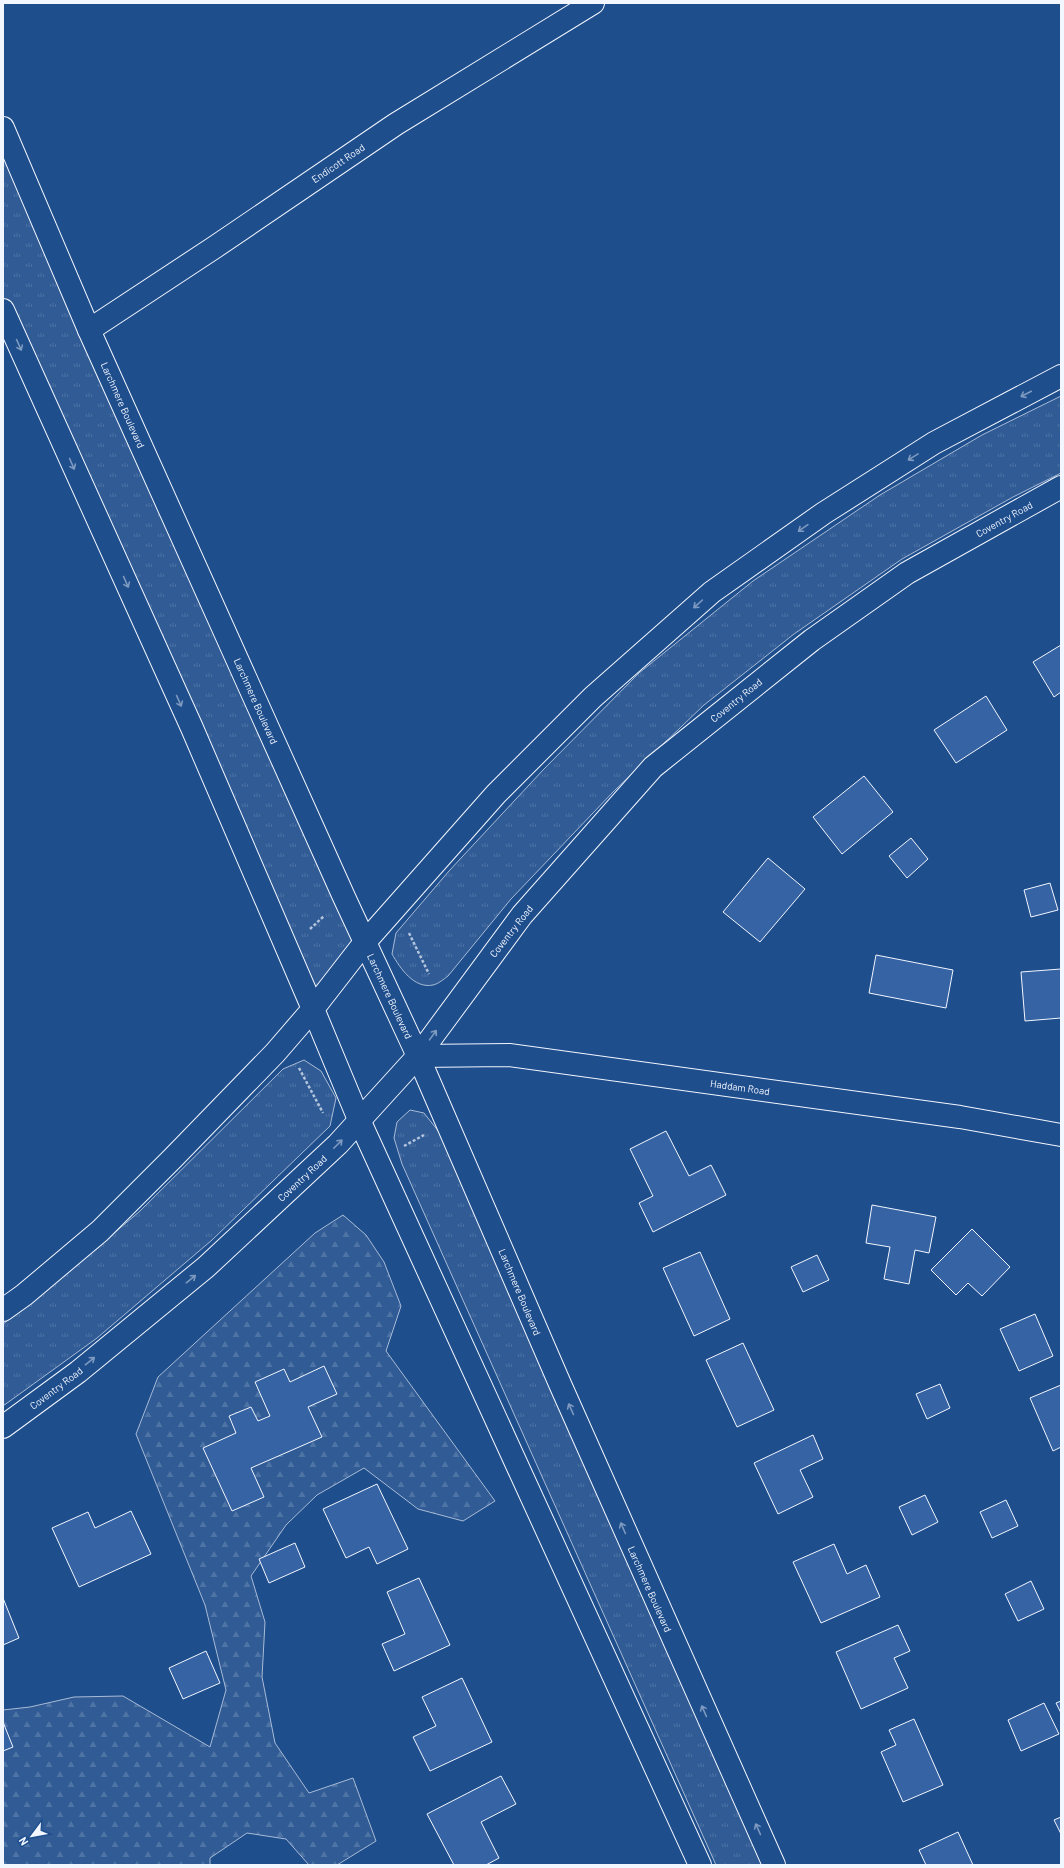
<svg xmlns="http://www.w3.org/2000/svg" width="1064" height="1868" font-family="Barlow,sans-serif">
<defs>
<pattern id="grass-tufts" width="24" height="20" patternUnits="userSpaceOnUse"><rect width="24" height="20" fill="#305b95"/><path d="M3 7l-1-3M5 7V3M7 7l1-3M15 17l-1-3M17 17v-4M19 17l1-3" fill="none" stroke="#4e73a5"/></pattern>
<pattern id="forest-firs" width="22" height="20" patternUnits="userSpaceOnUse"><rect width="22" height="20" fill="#305b95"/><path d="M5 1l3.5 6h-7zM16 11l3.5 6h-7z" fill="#4e73a5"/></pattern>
</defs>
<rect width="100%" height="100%" fill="#1f4e8c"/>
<g fill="url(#grass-tufts)" stroke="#a8bbd7">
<path d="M3,128L365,942L313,1009L3,310Z"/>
<path d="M1061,396V473L1013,497L902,559L794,634L704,705L613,792L511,899L448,976C444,979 438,984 433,985C414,989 400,968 392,954L396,933L449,871L543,770L639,673L753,581L880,495L982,435Z"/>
<path d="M304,1060L321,1071L336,1098L330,1126L212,1240L97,1338L3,1406V1324L40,1296L140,1211L283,1069Z"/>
<path d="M410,1110L424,1113L443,1137L762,1865H716L402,1164L394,1138L397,1122Z"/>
</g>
<path fill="url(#forest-firs)" stroke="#a8bbd7" d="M343,1215L366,1235L384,1262L401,1306L386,1351L495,1501L463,1521L418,1509L364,1468L317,1495L286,1525L251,1576L265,1622L262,1677L275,1743L309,1793L353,1778L376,1841L337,1865H309L286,1839L247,1833L210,1858V1865H3V1710L30,1707L74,1697L123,1696L210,1747L226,1690L205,1605L136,1434L158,1377L315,1233Z"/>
<g fill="#3563a3" stroke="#f2f6ff">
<path d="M1061,645V692L1054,697L1033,662Z"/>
<path d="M986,696L1007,730L956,763L934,730Z"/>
<path d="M864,776L893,812L842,854L813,817Z"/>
<path d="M911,838L928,859L907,878L889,856Z"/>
<path d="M768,858L805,889L760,942L723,912Z"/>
<path d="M1050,883L1058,910L1031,917L1024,890Z"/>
<path d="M876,955L953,970L946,1008L869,993Z"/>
<path d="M1061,969V1018L1025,1021L1021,972Z"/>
<path d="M666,1131L689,1176L711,1165L726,1195L653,1232L639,1203L653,1196L630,1149Z"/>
<path d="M872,1205L936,1217L929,1253L915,1250L909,1284L884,1279L890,1247L866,1243Z"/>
<path d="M972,1229L1010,1267L982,1296L968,1283L956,1295L931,1270Z"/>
<path d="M700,1252L730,1319L694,1336L663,1268Z"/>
<path d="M817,1255L829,1280L803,1292L791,1267Z"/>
<path d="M1035,1314L1053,1356L1019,1371L1000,1329Z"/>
<path d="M743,1343L774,1410L737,1427L706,1360Z"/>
<path d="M324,1366L337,1394L308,1407L322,1437L251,1468L264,1497L232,1511L203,1448L236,1433L229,1416L251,1407L258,1421L270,1416L255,1382L284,1369L290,1382Z"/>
<path d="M940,1384L950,1408L927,1419L916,1394Z"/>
<path d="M1061,1385V1447L1053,1451L1030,1398Z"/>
<path d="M813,1435L823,1459L800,1470L813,1497L778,1514L754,1463Z"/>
<path d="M377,1484L408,1549L377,1564L369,1547L346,1558L323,1509Z"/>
<path d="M925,1495L938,1522L912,1535L899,1507Z"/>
<path d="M1006,1500L1018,1526L992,1538L980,1512Z"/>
<path d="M131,1511L151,1554L79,1587L52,1528L88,1512L95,1528Z"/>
<path d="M295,1543L305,1567L269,1583L259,1559Z"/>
<path d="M834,1544L847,1574L866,1565L880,1597L821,1623L793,1562Z"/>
<path d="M419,1578L450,1645L394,1671L382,1644L405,1634L387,1592Z"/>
<path d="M1031,1581L1044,1609L1018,1621L1005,1594Z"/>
<path d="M3,1598L19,1638L3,1645Z"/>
<path d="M898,1625L910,1651L894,1658L908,1688L861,1709L836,1652Z"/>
<path d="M206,1651L220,1683L183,1699L169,1668Z"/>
<path d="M462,1678L492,1742L430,1771L413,1737L436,1726L422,1697Z"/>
<path d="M1061,1701V1713L1056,1703Z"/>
<path d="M1044,1703L1059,1734L1021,1751L1008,1720Z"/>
<path d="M914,1719L943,1785L903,1802L881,1752L896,1745L889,1730Z"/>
<path d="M3,1722L13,1747L3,1751Z"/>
<path d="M501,1776L516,1804L481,1822L499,1858L486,1865H454L427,1814Z"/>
<path d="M1061,1817V1834L1054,1820Z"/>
<path d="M958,1832L973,1865H926L919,1850Z"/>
</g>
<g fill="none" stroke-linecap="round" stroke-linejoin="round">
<g stroke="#f2f6ff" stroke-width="24">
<g id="street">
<path d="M89,330L215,247L396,124L593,3"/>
<path d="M418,1056L509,1055L960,1117L1061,1135"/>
</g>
</g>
<g stroke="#f2f6ff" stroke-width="24">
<g id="secondary">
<path d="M3,128L89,330L344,897L418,1056L560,1384L774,1865"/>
<path d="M3,310L192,728L313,1009L360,1122L700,1865"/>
<path d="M3,1310L24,1295L100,1231L173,1158L275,1053L313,1009L365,942L496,794L593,697L712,592L824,513L934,443L1061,376"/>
<path d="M3,1427L78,1372L206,1267L338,1144L418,1056L522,915L653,767L812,640L907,573L1061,487"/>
</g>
</g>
<g stroke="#b3c4dc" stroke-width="2.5" stroke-dasharray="3 2" stroke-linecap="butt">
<path d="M310,929L324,916"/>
<path d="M409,933L429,974"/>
<path d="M299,1068L323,1113"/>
<path d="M404,1146L424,1135"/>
</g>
<use href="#street" stroke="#1f4e8c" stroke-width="22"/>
<use href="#secondary" stroke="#1f4e8c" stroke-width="22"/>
</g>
<defs><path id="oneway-shaft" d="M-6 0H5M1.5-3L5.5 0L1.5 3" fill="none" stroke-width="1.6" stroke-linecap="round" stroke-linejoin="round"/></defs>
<g stroke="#7e9ac0">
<use href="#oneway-shaft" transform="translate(19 345) rotate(66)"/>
<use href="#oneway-shaft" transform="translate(1026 394) rotate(153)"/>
<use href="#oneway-shaft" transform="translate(913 457) rotate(148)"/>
<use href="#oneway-shaft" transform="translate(72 464) rotate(66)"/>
<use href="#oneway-shaft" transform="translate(803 528) rotate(145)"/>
<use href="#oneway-shaft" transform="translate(126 582) rotate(66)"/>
<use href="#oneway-shaft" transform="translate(698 604) rotate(138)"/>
<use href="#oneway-shaft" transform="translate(179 701) rotate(66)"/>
<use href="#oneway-shaft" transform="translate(433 1035) rotate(-54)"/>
<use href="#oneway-shaft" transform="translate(338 1144) rotate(-45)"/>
<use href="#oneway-shaft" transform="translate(191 1279) rotate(-39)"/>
<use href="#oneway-shaft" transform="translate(90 1361) rotate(-39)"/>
<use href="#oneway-shaft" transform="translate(571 1409) rotate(-114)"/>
<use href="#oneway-shaft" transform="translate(623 1528) rotate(-114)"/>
<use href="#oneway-shaft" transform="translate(704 1711) rotate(-114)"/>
<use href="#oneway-shaft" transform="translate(758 1829) rotate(-114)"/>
</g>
<g text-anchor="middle" stroke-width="3" stroke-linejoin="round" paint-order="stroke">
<g font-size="10" fill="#f2f6ff" stroke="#1f4e8c">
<text transform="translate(338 163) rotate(-34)" y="4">Endicott Road</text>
<text transform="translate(123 405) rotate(66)" y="4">Larchmere Boulevard</text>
<text transform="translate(1004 519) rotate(-29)" y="4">Coventry Road</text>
<text transform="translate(736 700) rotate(-39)" y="4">Coventry Road</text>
<text transform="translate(256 701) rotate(66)" y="4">Larchmere Boulevard</text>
<text transform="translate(511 931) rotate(-52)" y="4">Coventry Road</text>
<text transform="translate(390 996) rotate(65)" y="4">Larchmere Boulevard</text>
<text transform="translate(740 1087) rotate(8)" y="4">Haddam Road</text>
<text transform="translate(302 1178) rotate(-43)" y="4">Coventry Road</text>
<text transform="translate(520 1292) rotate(67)" y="4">Larchmere Boulevard</text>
<text transform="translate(56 1388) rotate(-37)" y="4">Coventry Road</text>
<text transform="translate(650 1589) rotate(66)" y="4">Larchmere Boulevard</text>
</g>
</g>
<rect width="1064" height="1868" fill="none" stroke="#f2f6ff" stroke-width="8"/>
<g transform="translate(32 1836) rotate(238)" stroke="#1f4e8c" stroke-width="3" paint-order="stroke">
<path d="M0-3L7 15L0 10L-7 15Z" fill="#f2f6ff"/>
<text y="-6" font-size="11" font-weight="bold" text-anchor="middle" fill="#f2f6ff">N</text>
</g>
</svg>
